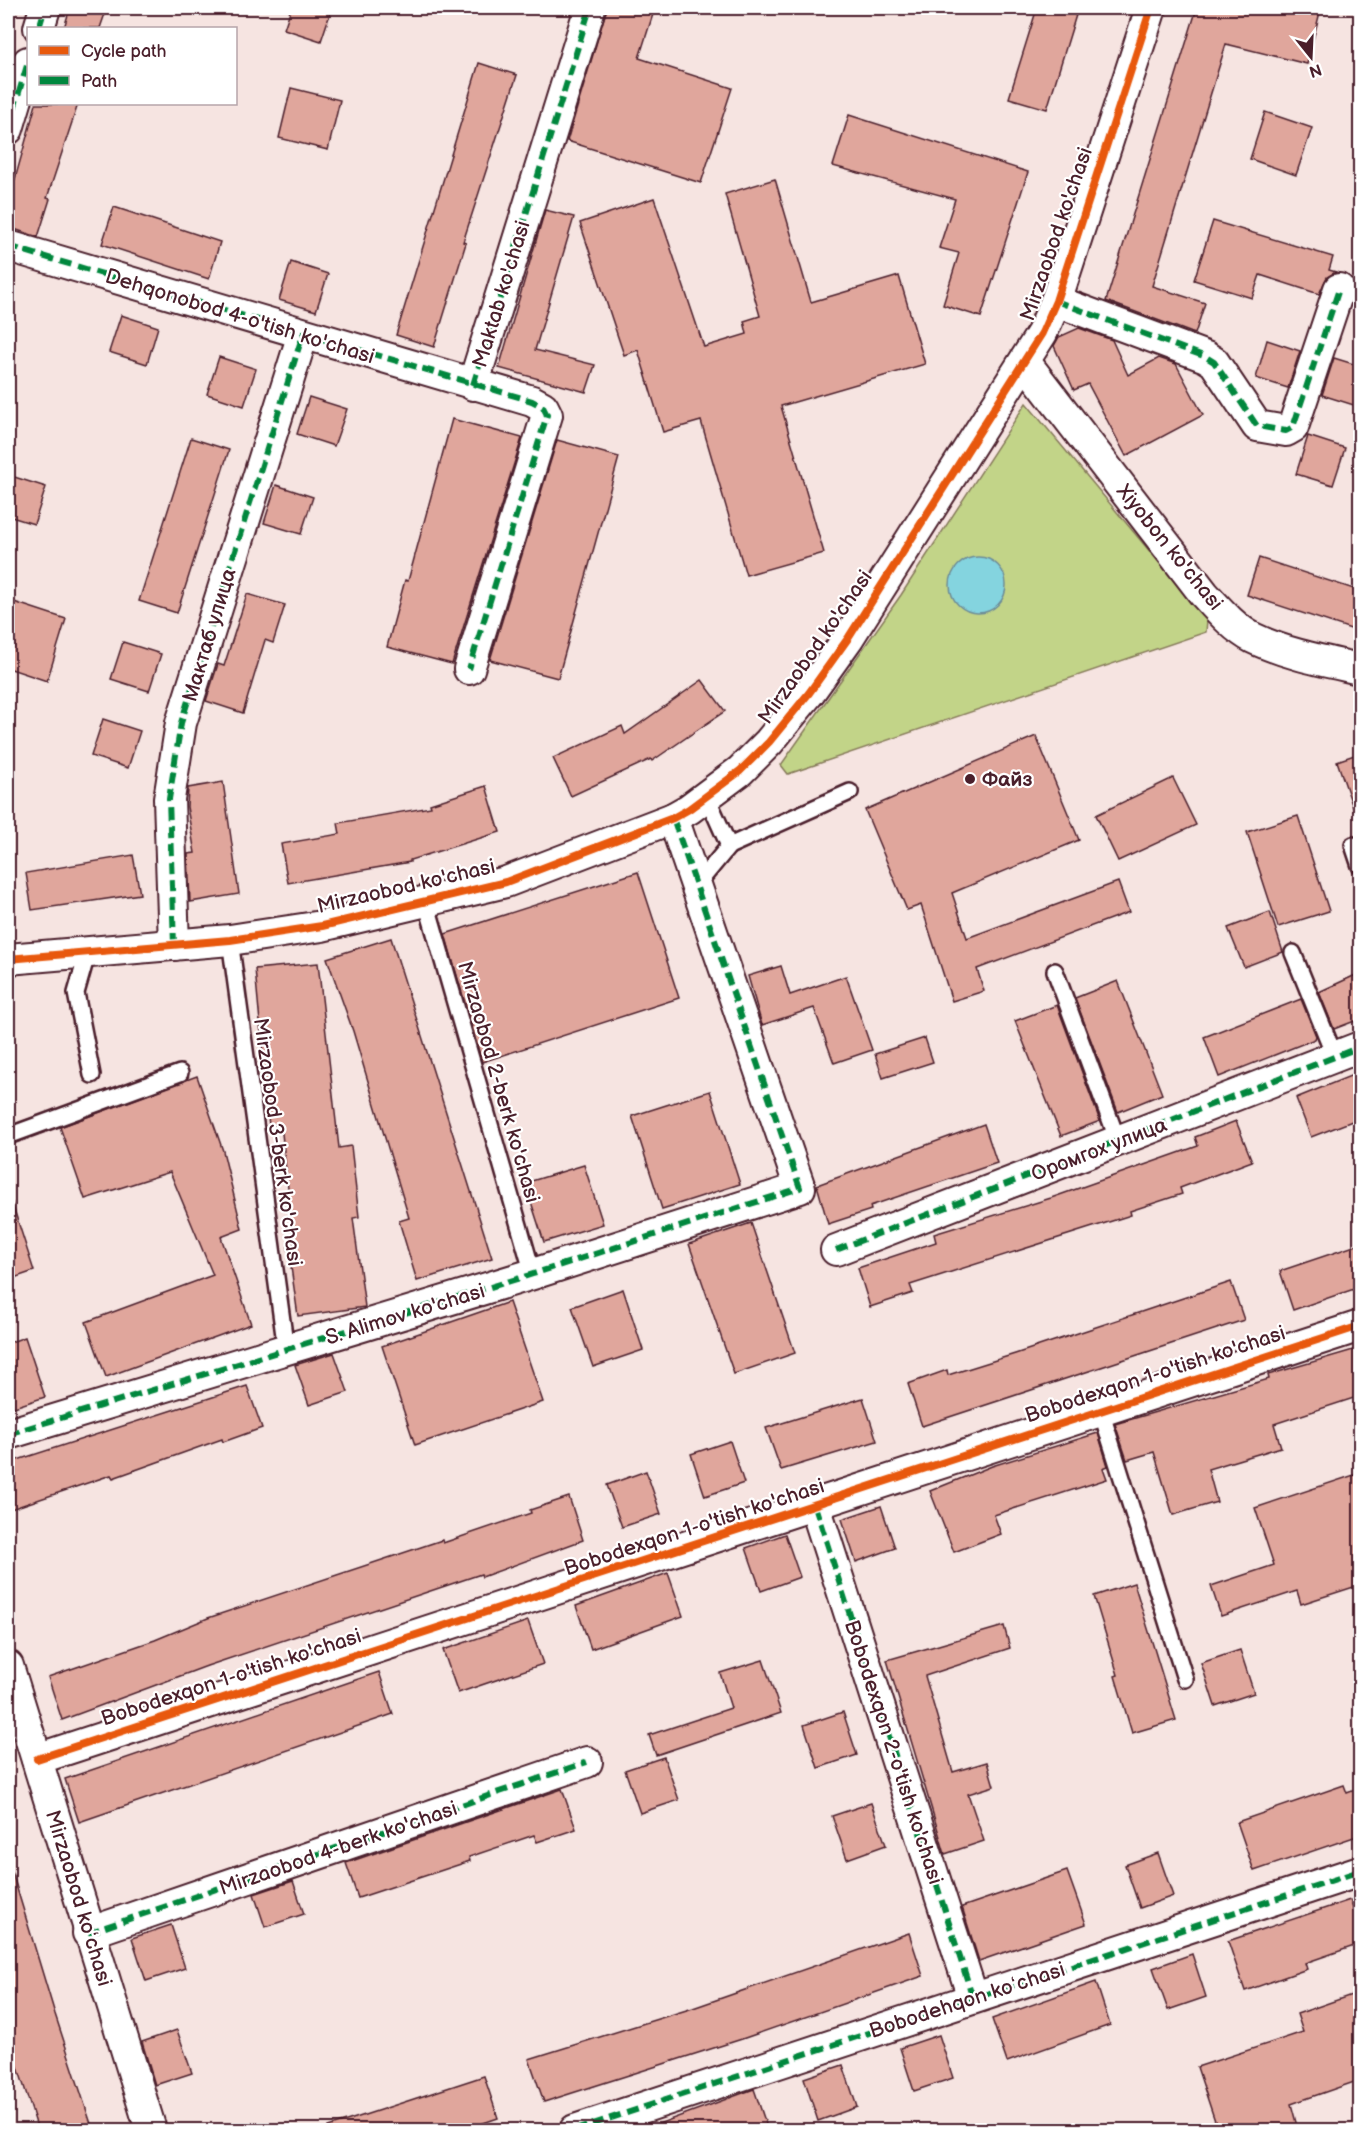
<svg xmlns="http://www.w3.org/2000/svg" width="1368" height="2138" font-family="'Balsamiq Sans',sans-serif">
<rect width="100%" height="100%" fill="#f6e4e1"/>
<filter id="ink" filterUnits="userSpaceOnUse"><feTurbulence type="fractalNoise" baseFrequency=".0167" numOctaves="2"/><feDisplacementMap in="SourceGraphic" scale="12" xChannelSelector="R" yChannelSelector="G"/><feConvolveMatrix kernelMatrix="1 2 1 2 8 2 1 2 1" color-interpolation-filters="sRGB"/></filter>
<g filter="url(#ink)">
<path fill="#c2d488" stroke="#867a5a" stroke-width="1.5" d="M1026,403L1207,620L1206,632L788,774L781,765L901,595Z"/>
<circle fill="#84d4df" stroke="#6d8c97" stroke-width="1.5" cx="978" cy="585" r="28"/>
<g fill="#e0a69c" stroke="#4a1f2b" stroke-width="1.5">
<path d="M70,8H107L100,28H64Z"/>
<path d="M291,8H332L321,41L284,29Z"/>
<path d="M607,8H655L639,58L732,88L701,183L567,141Z"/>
<path d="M1037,8H1052L1076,15L1047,109L1009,98Z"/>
<path d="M1197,8H1321L1307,64L1226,44L1152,286L1205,303L1195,334L1106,301Z"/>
<path d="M479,63L517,75L463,242L466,243L434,347L396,335Z"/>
<path d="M291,88L340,100L328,150L279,138Z"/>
<path d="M36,104H78L47,198L50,199L38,237L8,227V204Z"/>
<path d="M1265,112L1312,128L1296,175L1250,159Z"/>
<path d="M849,115L1028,172L981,317L943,305L959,253L939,248L955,199L833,166Z"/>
<path d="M775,179L811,302L899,276L925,364L781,406L824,553L746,575L701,421L663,432L638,350L624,355L580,223L654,198L704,347L747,334L744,321L760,316L725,194Z"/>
<path d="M114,207L220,242L209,279L102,244Z"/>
<path d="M545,210L574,217L535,350L595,365L586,392L499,368Z"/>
<path d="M1213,221L1333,257L1329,270L1336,272L1327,277L1319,294L1260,275L1252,298L1194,280Z"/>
<path d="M291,262L328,274L316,311L279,300Z"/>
<path d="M121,315L158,327L147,364L109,352Z"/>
<path d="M1079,328L1112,340L1128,375L1159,358L1176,364L1203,415L1126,456L1088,384L1074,390L1054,346L1059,337Z"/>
<path d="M1267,340L1300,351L1288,388L1256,378Z"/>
<path d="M219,357L256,369L244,406L207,394Z"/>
<path d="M1334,358L1360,366V407L1322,395Z"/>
<path d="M309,397L347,409L334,446L297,434Z"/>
<path d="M452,419L522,438L452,664L387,647L405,580L408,581Z"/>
<path d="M1308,436L1345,448L1333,485L1296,474Z"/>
<path d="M191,438L229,450L177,613L139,601Z"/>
<path d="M557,440L619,457L558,678L490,660Z"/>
<path d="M8,475L46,487L34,524L8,516Z"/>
<path d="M276,485L313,497L301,534L264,523Z"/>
<path d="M1259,558L1360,591V632L1247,595Z"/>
<path d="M247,594L285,605L273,643L265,640L243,713L206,701L218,664L224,666Z"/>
<path d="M8,600L66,619L47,681L8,668Z"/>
<path d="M123,642L161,654L149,691L111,679Z"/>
<path d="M702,680L725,711L652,761L651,759L571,796L553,758L622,726L625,734Z"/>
<path d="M103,719L140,731L128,768L91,756Z"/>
<path d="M1036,736L1079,840L952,893L967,938L1118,882L1129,912L977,969L984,991L952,1001L921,905L907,910L865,810Z"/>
<path d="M1360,753V819H1357L1337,761Z"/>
<path d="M1173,778L1196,825L1118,861L1096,815Z"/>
<path d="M223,782L239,894L190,902L188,854L195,853L187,807L188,788Z"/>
<path d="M486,786L500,832L410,860V862L288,883L281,844L340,834L338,823L431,807L430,804Z"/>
<path d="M1298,816L1329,911L1278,927L1247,832Z"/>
<path d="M133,855L140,894L32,910L26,873Z"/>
<path d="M638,872L679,998L482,1062L445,934Z"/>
<path d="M1270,912L1283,952L1244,967L1228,928Z"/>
<path d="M391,938L492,1258L417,1281L399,1221L409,1218L353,1031L327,958Z"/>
<path d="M318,963L339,1148L351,1146L359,1217L353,1218L365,1307L298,1316L288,1246L294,1245L281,1124L269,1125L260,1054H263L255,969Z"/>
<path d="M781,966L790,995L846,976L872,1050L834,1063L814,1008L762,1025L748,976Z"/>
<path d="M1360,973V1019L1334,1029L1319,992Z"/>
<path d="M1118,981L1162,1094L1118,1112L1075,998Z"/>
<path d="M1301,999L1316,1036L1315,1039L1219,1077L1204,1037Z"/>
<path d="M1057,1005L1100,1121L1061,1136L1015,1021Z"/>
<path d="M925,1038L933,1062L883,1078L875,1054Z"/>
<path d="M1360,1072V1118L1311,1137L1296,1098Z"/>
<path d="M197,1076L223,1151L242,1229L221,1237L251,1324L106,1377L86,1322L213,1275L170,1172L85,1199L60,1127Z"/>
<path d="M710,1091L740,1184L662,1209L632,1116Z"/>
<path d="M1236,1121L1252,1161L1180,1188L1182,1194L1130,1211L1131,1215L910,1285L913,1293L870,1307L858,1268L936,1242L934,1234L1051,1198L1198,1146L1195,1137Z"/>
<path d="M984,1124L997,1163L870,1206L871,1210L828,1224L817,1185Z"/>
<path d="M584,1165L603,1224L544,1242L525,1183Z"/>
<path d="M12,1203L34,1271L8,1280V1204Z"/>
<path d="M751,1223L795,1353L734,1374L689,1244Z"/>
<path d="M1360,1244V1287L1293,1310L1280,1271Z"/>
<path d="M1231,1282L1244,1320L922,1426L908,1384L947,1370L948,1375L1015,1354Z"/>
<path d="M623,1289L643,1350L593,1367L572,1307Z"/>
<path d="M509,1302L543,1402L415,1445L382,1346Z"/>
<path d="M25,1337L45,1397L8,1409V1343Z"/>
<path d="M1360,1348V1396L1274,1424L1281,1447L1208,1469L1217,1502L1173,1515L1154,1452L1127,1460L1115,1424L1269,1379L1268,1375Z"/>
<path d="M334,1353L348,1392L309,1405L295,1365Z"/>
<path d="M247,1386L262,1428L223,1442L222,1439L113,1478L111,1475L8,1510V1463Z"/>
<path d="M863,1398L877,1441L781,1470L766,1428Z"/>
<path d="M1098,1433L1108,1466L1103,1468L1107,1479L994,1515L1001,1534L954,1552L930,1491L992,1466Z"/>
<path d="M730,1441L744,1483L705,1496L691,1454Z"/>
<path d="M646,1471L661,1514L622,1527L607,1485Z"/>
<path d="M1360,1473V1585L1301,1604L1297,1591L1221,1616L1211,1586L1274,1565L1255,1508Z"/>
<path d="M569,1497L583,1540L482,1577L481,1574L207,1666L62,1720L48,1677L155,1640L208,1618L442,1540L443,1543L531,1513L530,1510Z"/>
<path d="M881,1506L895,1548L856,1562L842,1519Z"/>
<path d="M785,1534L800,1577L761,1591L746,1548Z"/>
<path d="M668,1573L683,1616L591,1649L576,1606Z"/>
<path d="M1134,1583L1176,1720L1132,1733L1115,1676L1118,1675L1094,1596Z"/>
<path d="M528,1621L543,1664L458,1693L443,1650Z"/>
<path d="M1004,1626L1010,1648L925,1676L953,1772L987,1762L994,1786L968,1794L984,1841L945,1854L887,1660Z"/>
<path d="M1240,1650L1254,1693L1215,1706L1201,1663Z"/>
<path d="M763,1660L781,1713L656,1755L649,1735L731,1708L720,1673Z"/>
<path d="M379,1672L393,1714L79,1822L65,1779Z"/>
<path d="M843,1712L857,1755L818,1768L804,1725Z"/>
<path d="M664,1757L679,1800L640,1813L625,1770Z"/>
<path d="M1344,1785L1347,1793L1360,1788V1835L1254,1871L1237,1822Z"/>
<path d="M562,1789L576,1829L537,1842L534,1835L469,1857L470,1861L358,1898L346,1863Z"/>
<path d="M871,1803L886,1845L847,1859L832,1816Z"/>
<path d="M1158,1853L1173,1896L1140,1908L1125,1865Z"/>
<path d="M1067,1871L1086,1924L979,1961L962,1907Z"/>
<path d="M12,1872L55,2014L93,2130H38L8,2036V1873Z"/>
<path d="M293,1881L304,1914L265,1927L254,1894Z"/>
<path d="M1350,1900L1360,1929V1944L1305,1963L1307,1969L1245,1991L1228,1941Z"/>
<path d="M171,1925L185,1968L146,1981L132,1938Z"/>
<path d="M909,1933L923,1976L742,2039L544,2102L529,2059L693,2008Z"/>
<path d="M1192,1954L1206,1997L1168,2010L1153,1968Z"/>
<path d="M1096,1982L1110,2025L1007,2062L992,2019Z"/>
<path d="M1360,1992V2080L1291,2104L1298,2130H1218L1197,2067L1303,2032L1297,2014Z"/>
<path d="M177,2030L192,2073L155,2085L142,2042Z"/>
<path d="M939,2035L953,2078L914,2091L900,2048Z"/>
<path d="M843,2065L857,2107L818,2121L804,2078Z"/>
<path d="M484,2076L498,2118L463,2130H329L328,2127Z"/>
<path d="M754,2089L768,2130H650V2127Z"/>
</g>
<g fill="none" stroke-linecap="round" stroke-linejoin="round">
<g stroke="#4a1f2b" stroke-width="20">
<g id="service">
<path d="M707,797L729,846L850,792"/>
<path d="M1353,845L1360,866"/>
<path d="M696,886L729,846"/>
<path d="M426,902L533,1274"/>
<path d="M230,940L286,1350"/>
<path d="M88,951L76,993L92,1075"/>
<path d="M1293,953L1335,1057"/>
<path d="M1055,971L1118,1141"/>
<path d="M8,1136L180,1073"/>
<path d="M1101,1411L1185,1679"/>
</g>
</g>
<g stroke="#4a1f2b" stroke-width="34">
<g id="minor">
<path d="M39,28L45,8"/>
<path d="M8,129L28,62"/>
<path d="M8,246L532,401L543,407L547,415L469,669"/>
<path d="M1056,301L1206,357L1214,362L1257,426L1286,431L1293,427L1339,289"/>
<path d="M1025,362L1204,594C1218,609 1234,628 1253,638C1286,654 1324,661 1360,669"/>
<path d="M473,385L590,8"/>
<path d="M174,945L169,799L181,723L303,334"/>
<path d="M8,959L230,940L322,926L506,882L673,818L689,809L740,771L769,742L809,693L849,637L1042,333L1056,301L1151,8"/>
<path d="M836,1250L1360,1047"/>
<path d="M8,1434L533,1274L800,1188L673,818"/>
<path d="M815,1506L973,1998"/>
<path d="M8,1666L151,2130"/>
<path d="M37,1759L1360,1326"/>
<path d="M88,1933L587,1762"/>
<path d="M575,2130L1360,1871"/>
</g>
</g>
<use href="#service" stroke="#fff" stroke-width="15"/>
<use href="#minor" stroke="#fff" stroke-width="30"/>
<g stroke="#00873e" stroke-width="6" stroke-dasharray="12 6" stroke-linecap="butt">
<path d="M39,28L45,8"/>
<path d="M8,129L28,62"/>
<path d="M8,246L532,401L543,407L547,415L469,669"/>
<path d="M1056,301L1206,357L1214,362L1257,426L1286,431L1293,427L1339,289"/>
<path d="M473,385L590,8"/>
<path d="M174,945L169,799L181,723L303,334"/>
<path d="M836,1250L1360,1047"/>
<path d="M8,1434L533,1274L800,1188L673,818"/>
<path d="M815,1506L973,1998"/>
<path d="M88,1933L587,1762"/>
<path d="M575,2130L1360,1871"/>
</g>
<g stroke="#fff" stroke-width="11">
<g id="cycleway">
<path d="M8,959L230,940L322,926L506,882L673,818L689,809L740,771L769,742L809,693L849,637L1042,333L1056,301L1151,8"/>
<path d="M37,1759L1360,1326"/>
</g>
</g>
<use href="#cycleway" stroke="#e8590c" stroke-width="8"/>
</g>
</g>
<circle fill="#4a1f2b" stroke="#fff" stroke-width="2" cx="970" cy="779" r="6"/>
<g text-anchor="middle" stroke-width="4.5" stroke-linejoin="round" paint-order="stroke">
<g font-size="21" fill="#4a1f2b" stroke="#fff">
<text transform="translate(1056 234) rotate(-71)" y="7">Mirzaobod ko'chasi</text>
<text transform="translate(501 294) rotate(-73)" y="7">Maktab ko'chasi</text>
<text transform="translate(240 316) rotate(17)" y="7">Dehqonobod 4-o'tish ko'chasi</text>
<text transform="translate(1170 547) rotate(51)" y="7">Xiyobon ko'chasi</text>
<text transform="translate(209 635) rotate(-73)" y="7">Мактаб улица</text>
<text transform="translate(815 647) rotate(-55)" y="7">Mirzaobod ko'chasi</text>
<text transform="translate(406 886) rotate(-13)" y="7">Mirzaobod ko'chasi</text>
<text transform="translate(499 1082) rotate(74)" y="7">Mirzaobod 2-berk ko'chasi</text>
<text transform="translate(278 1142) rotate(82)" y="7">Mirzaobod 3-berk ko'chasi</text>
<text transform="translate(1099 1149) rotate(-21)" y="7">Оромгох улица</text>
<text transform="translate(405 1314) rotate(-17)" y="7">S. Alimov ko'chasi</text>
<text transform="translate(1155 1374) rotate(-18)" y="7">Bobodexqon 1-o'tish ko'chasi</text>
<text transform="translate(694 1527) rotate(-18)" y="7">Bobodexqon 1-o'tish ko'chasi</text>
<text transform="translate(231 1677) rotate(-18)" y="7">Bobodexqon 1-o'tish ko'chasi</text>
<text transform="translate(894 1752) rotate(72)" y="7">Bobodexqon 2-o'tish ko'chasi</text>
<text transform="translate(338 1848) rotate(-19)" y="7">Mirzaobod 4-berk ko'chasi</text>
<text transform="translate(79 1898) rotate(73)" y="7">Mirzaobod koʻchasi</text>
<text transform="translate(967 2000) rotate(-18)" y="7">Bobodehqon koʻchasi</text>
</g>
<g font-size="21" font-weight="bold" fill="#4a1f2b" stroke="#fff" text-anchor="start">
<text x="982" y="786">Файз</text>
</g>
</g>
<rect width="1368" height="2138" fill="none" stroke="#fff" stroke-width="30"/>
<rect x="15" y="15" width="1338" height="2108" fill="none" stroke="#4a1f2b" stroke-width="2" filter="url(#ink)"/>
<rect x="27" y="27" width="210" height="78" fill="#ffffff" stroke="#b7a5aa" stroke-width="1.5"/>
<rect x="39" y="46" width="30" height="9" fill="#e8590c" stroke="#b7a5aa" stroke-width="1.5"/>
<text x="81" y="57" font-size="18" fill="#4a1f2b">Cycle path</text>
<rect x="39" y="76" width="30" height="9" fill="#00873e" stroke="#b7a5aa" stroke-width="1.5"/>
<text x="81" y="87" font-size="18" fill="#4a1f2b">Path</text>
<g transform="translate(1311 57) rotate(162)" stroke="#ffffff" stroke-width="4.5" paint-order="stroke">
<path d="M0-4.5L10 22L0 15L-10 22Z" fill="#4a1f2b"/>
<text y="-9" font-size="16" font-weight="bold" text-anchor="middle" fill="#4a1f2b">N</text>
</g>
</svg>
